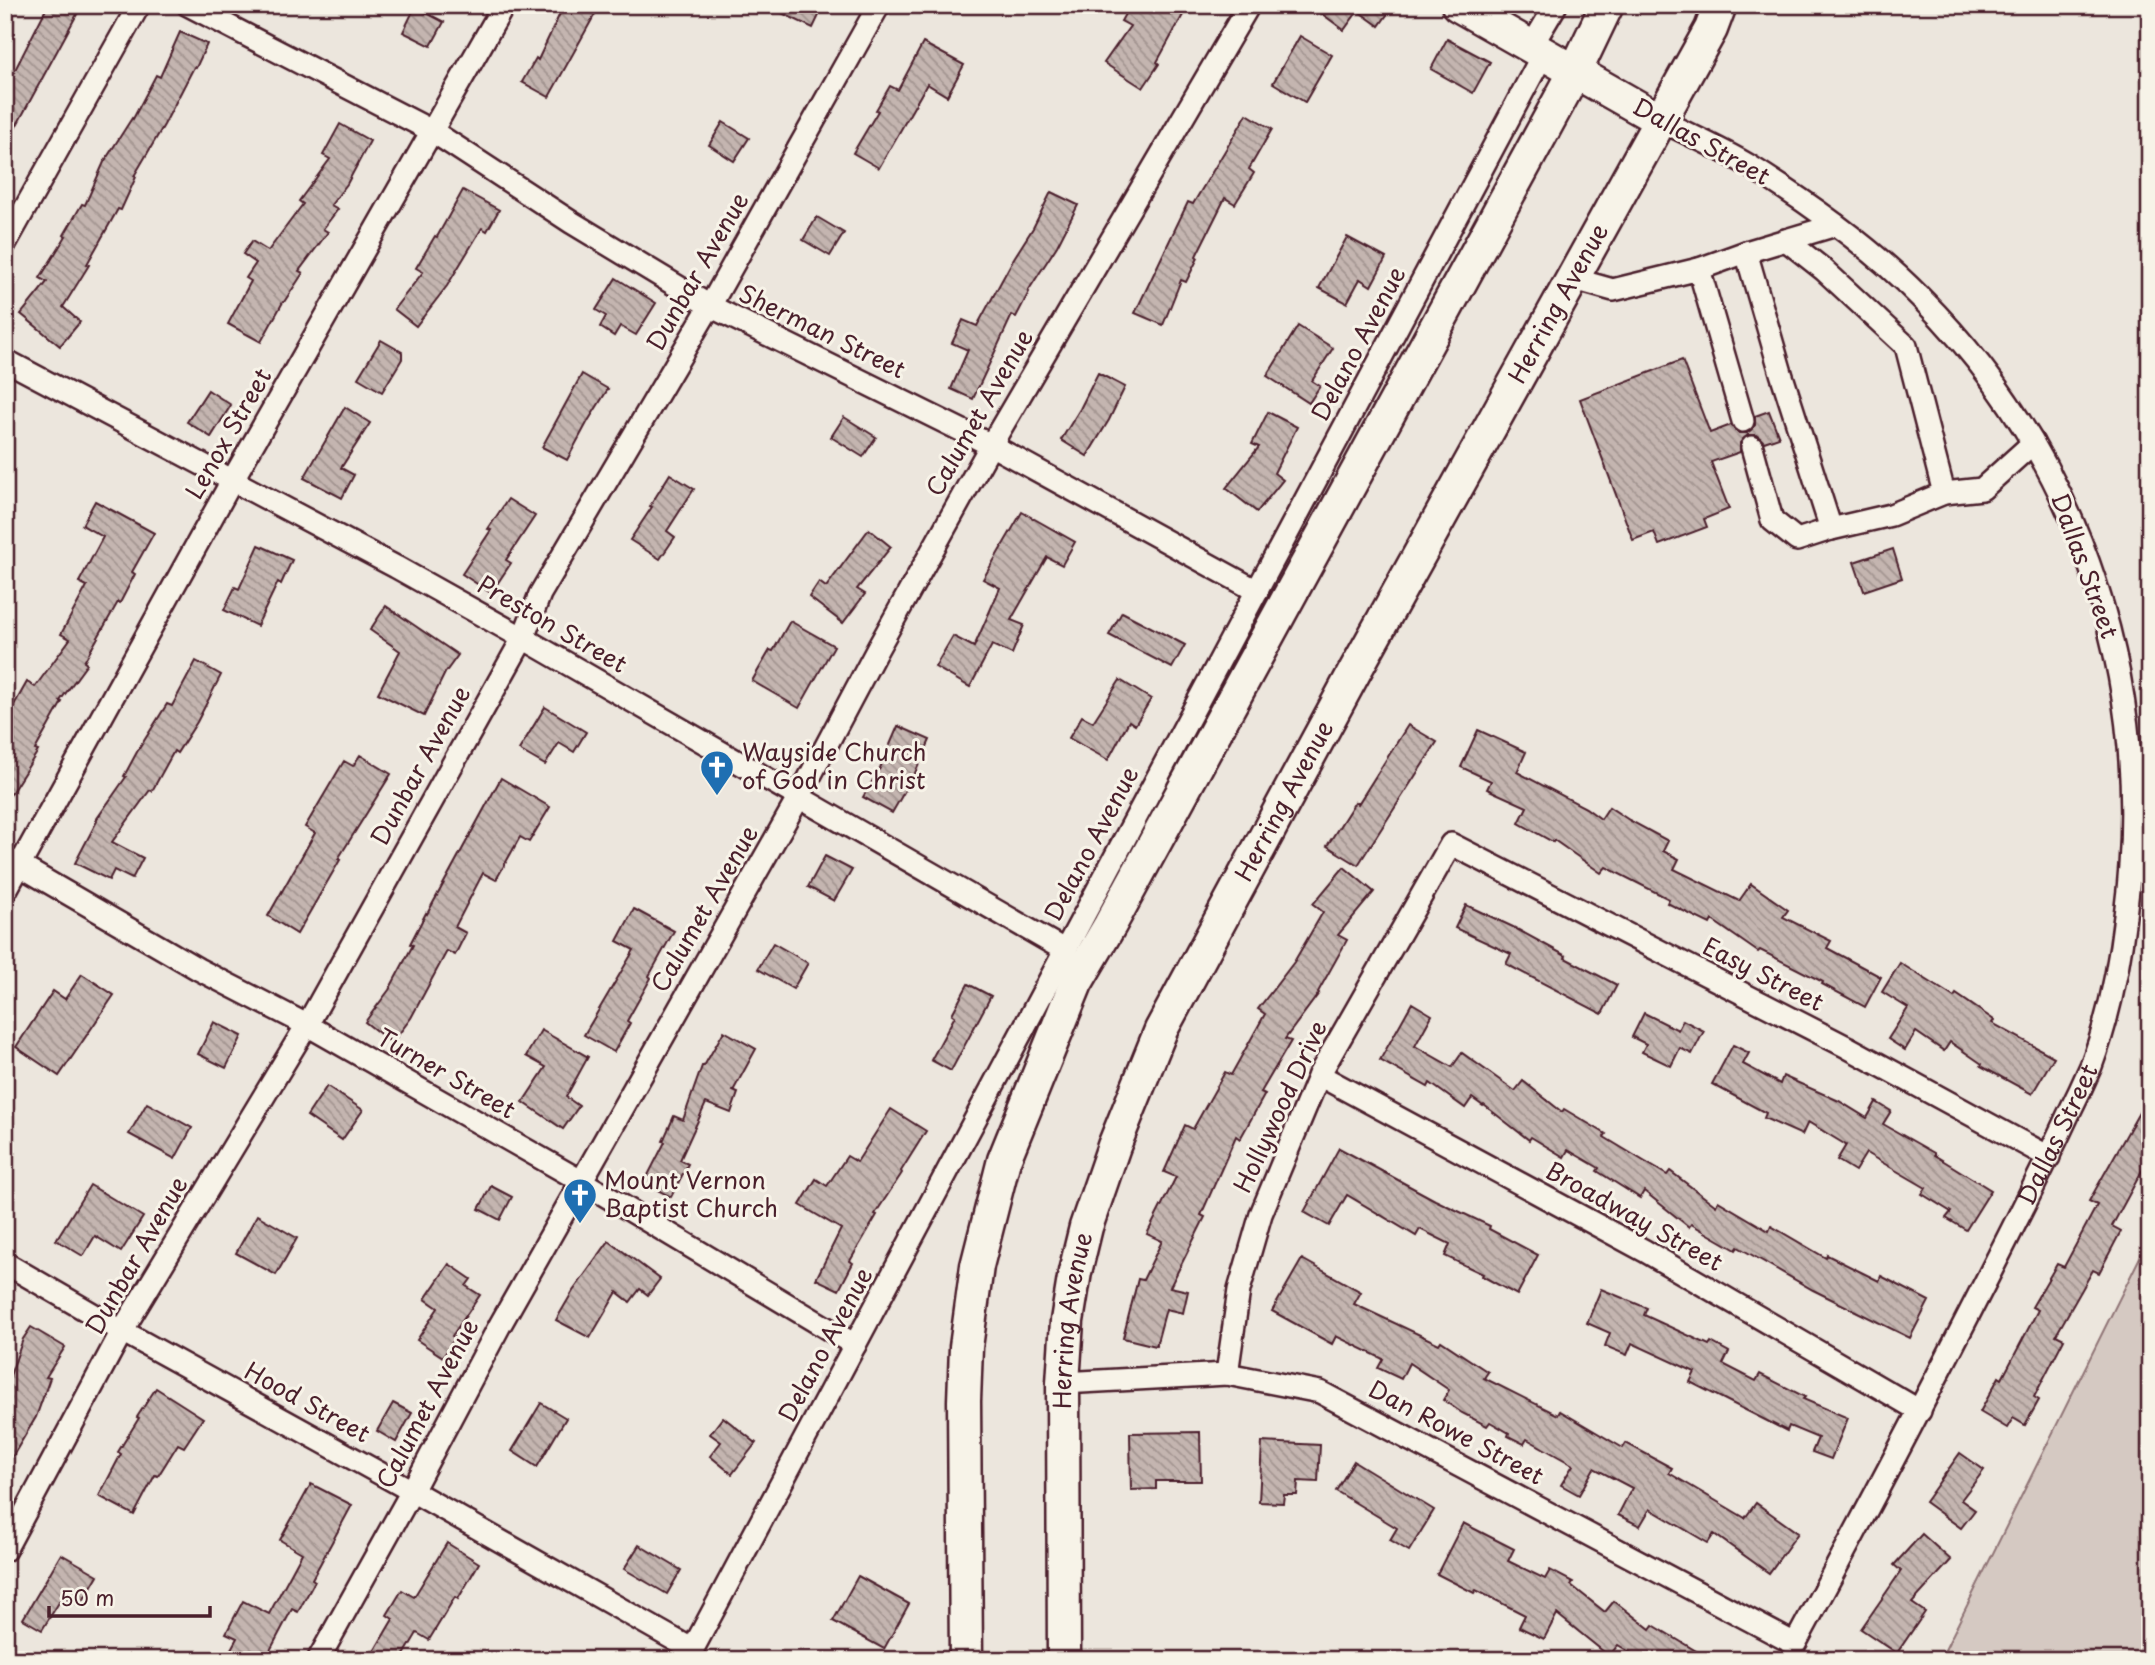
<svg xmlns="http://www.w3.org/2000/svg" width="2155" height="1665" font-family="'Playpen Sans',sans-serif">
<defs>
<pattern id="building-back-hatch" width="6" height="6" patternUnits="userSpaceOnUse" patternTransform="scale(1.75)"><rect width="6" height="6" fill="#c4b5b0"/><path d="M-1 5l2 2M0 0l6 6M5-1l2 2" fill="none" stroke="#a1938f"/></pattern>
</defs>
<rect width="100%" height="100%" fill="#ece6dd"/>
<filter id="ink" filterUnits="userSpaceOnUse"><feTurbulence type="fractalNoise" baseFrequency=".0143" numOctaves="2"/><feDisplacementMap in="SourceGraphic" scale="14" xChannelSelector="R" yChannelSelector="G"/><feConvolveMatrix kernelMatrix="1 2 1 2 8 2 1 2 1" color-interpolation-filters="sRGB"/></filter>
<g filter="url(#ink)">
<path fill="#d5c9c2" stroke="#907476" stroke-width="2" d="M2150,1237V1660H1940Z"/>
<g fill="url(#building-back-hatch)" stroke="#4a1f2b" stroke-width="2">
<path d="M48,5H82L5,147V65L15,70Z"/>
<path d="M564,5H600L549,97L522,82L536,58L538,60Z"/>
<path d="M765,5H824L813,28Z"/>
<path d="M1130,5H1171L1184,13L1157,62L1159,64L1143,88L1104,63L1130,26L1121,21Z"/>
<path d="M1310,5H1394L1379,26L1358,11L1344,30Z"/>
<path d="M415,7L444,22L431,46L403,32Z"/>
<path d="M180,32L207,44L196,68L194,67L164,125L134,176L136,177L121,210L118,209L87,264L89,265L63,307L80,322L60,346L21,314L47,282L40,278L66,236L64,235L82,204L85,205L104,162L132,118L133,119L156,75L160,77Z"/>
<path d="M1300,36L1332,55L1305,102L1273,83Z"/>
<path d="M1447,39L1490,62L1473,93L1431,69Z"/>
<path d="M923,43L964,65L947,96L927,84L879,168L853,153L878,111L876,110L890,86L898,90Z"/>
<path d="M1247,114L1272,129L1249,169L1254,173L1235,204L1225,198L1196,256L1198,258L1186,282L1181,280L1163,325L1135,313L1188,202L1193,204Z"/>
<path d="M723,122L749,138L734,161L709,145Z"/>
<path d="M340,124L370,141L347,184L331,205L338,209L323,229L328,232L299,271L303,273L284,302H283L261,342L228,324L251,281L246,278L256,263L243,254L252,241L268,251L303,204L299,201L330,159L323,155Z"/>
<path d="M463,190L499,210L487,231L482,228L447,286L416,326L394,309L423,272L416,268L435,236L437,237Z"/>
<path d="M1051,192L1078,205L1057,246L1028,291L1029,292L1016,317L1012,315L973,399L951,389L968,350L952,343L963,320L977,326L1014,258L1033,228Z"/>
<path d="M817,217L844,233L830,256L803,240Z"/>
<path d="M1347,237L1386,258L1371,286L1360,279L1347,303L1319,288Z"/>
<path d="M616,278L656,303L636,335L620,326L614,336L600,327L606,316L596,310Z"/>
<path d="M1298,326L1333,348L1312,381L1320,386L1309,403L1267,376Z"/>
<path d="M381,340L402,352V359L382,392L358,378Z"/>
<path d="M1682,360L1710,433L1731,425L1739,433H1747L1755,425V416L1769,411L1779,437L1764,442L1756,435H1748L1740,443V452L1711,462L1729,509L1704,519L1707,527L1659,545L1654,532L1633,540L1580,399Z"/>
<path d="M1098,373L1125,387L1109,420L1087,456L1061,440L1080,409Z"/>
<path d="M582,374L608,389L588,421L567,460L542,447Z"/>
<path d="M208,390L231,405L211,437L187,422Z"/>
<path d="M345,407L370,423L341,468L354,475L342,498L304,478Z"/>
<path d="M1268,412L1297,427L1274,473L1283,480L1257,512L1226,488L1259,447L1252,444Z"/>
<path d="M844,417L876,437L863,457L831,437Z"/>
<path d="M670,474L694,489L667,531L675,537L660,559L630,540L652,507L650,506Z"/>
<path d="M508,499L535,516L506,560L511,563L491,593L462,574L491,530L488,529Z"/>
<path d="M95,501L154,533L132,572L135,574L120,603L118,602L84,662L87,664L60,701L62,702L35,750L38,751L5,803V721L27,682L35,687L70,639L61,634L87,586L79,582L103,537L82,525Z"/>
<path d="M1022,512L1075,542L1062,565L1047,557L1011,620L1024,625L1012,654L992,645L970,687L935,667L953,636L974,647L1000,588L983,579Z"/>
<path d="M869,529L891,547L857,589L865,594L843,623L809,597L819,582L826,587Z"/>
<path d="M259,545L292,560L281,584L278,582L257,626L224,610L235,587L239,589Z"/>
<path d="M1893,549L1902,578L1864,591L1854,562Z"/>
<path d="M386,606L458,655L445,673L424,716L378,693L400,651L370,630Z"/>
<path d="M1122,612L1185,645L1172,668L1109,635Z"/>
<path d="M790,621L834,646L799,708L752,681L770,650L773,651Z"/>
<path d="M196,661L221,675L197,722L177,753L174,751L152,791L150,790L112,842L143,858L132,879L114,870L109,880L75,863L97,821L96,820L126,777L124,776L137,752L167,704L172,706Z"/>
<path d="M1120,680L1151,699L1135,725L1129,721L1108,760L1069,738L1082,716L1093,722Z"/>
<path d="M545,707L586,732L574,752L559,743L545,765L519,750Z"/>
<path d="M1408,725L1437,742L1358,865L1327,846L1355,802L1358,804Z"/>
<path d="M898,726L930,740L915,773L892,813L863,797L880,768Z"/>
<path d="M1478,730L1526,752L1517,772L1586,808L1601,819L1609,807L1629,820L1668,841L1663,851L1679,859L1674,869L1739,901L1751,884L1788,910L1783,917L1831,941L1827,948L1881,977L1865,1007L1822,984L1823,982L1760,950L1758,952L1712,920L1710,924L1667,903L1669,899L1606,867L1601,873L1554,840L1553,842L1519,823L1527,807L1487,789L1491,781L1461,767Z"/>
<path d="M360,755L391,774L338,859L340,860L297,934L268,916L315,833L305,827L344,761L353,766Z"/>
<path d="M501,778L550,807L529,842L520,837L496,880L483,873L455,927L466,933L455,955L447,951L411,1018L392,1043L365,1022L389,990L413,945L410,944L426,913L427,914Z"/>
<path d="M825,856L852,870L834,901L808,887Z"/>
<path d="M1344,867L1374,892L1338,935L1347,940L1318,992L1319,993L1285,1039L1291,1041L1261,1092L1265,1094L1240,1139L1236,1136L1201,1215L1205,1217L1170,1287L1188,1291L1183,1313L1166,1309L1156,1346L1123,1338L1138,1279L1143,1280L1162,1241L1147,1234L1176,1177L1164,1172L1185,1125L1193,1129L1225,1072L1231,1075L1265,1014L1258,1009L1294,962L1323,912L1313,904Z"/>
<path d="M1466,905L1513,927L1566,956L1565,958L1617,985L1602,1014L1506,964L1511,954L1455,928Z"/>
<path d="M634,909L674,931L649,976L651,978L627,1021L630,1023L614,1052L584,1035L634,950L617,941Z"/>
<path d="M773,943L808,963L793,989L758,969Z"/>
<path d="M1900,963L1954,997L1956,994L1994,1020L1992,1023L2054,1057L2032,1094L1981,1066L1982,1064L1950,1042L1944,1051L1916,1032L1905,1050L1888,1039L1908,1008L1882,992Z"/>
<path d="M82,974L114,995L59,1076L16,1047L53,991L65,999Z"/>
<path d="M968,984L991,996L951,1071L931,1060L955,1016L952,1014Z"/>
<path d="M1412,1003L1432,1015L1415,1046L1452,1067L1462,1053L1515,1091L1523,1081L1562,1112L1564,1109L1606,1134L1604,1137L1667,1175L1670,1171L1716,1206L1718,1201L1769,1231L1771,1226L1826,1258L1827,1255L1879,1281L1881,1276L1929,1301L1910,1338L1813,1290L1738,1247L1736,1250L1691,1224L1689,1227L1644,1191L1640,1198L1597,1171L1599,1168L1568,1150L1564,1157L1531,1137L1529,1140L1484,1105L1483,1106L1472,1098L1465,1108L1430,1083L1428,1087L1380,1060Z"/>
<path d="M1644,1013L1678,1030L1683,1020L1704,1031L1692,1054L1680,1048L1671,1066L1642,1052L1646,1044L1632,1037Z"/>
<path d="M214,1022L242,1036L226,1068L198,1054Z"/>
<path d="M541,1030L588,1057L566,1097L579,1106L563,1129L523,1102L546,1067L526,1056Z"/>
<path d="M724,1031L756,1049L733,1091L738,1093L731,1113L706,1103L680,1160L688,1164L671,1197L644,1183L665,1142L663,1141L674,1116L683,1120L702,1066H704Z"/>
<path d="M1733,1045L1749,1053L1743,1064L1780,1084L1783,1076L1839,1101L1867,1118L1876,1102L1891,1111L1883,1124L1934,1153V1155L1991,1190L1966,1230L1946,1218L1951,1212L1922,1194L1926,1188L1866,1153L1855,1171L1837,1160L1846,1145L1808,1122L1802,1135L1764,1118L1766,1113L1712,1084Z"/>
<path d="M327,1086L363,1110L342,1140L307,1116Z"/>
<path d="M2150,1093V1156L2112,1226L2121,1231L2099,1273L2093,1270L2056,1335L2064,1339L2034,1397L2039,1400L2025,1425L2013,1418L2007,1428L1980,1412L1999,1377L2002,1379L2038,1310L2032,1307L2057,1264L2064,1267L2097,1205L2089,1201Z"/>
<path d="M147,1103L192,1128L175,1159L129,1134Z"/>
<path d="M891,1109L926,1131L901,1171L902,1173L875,1214L877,1215L850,1261L853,1263L839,1290L816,1279L841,1229L800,1205L816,1179L827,1186L847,1156L857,1162Z"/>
<path d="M1339,1148L1435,1200L1490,1226L1489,1229L1538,1255L1517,1295L1482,1276L1483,1274L1445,1256L1450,1244L1420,1229L1416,1236L1347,1195L1329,1226L1304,1212Z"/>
<path d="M90,1185L143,1217L121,1252L95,1236L83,1256L56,1240Z"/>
<path d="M491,1186L512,1197L500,1220L479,1209Z"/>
<path d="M257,1215L297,1238L276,1275L236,1253Z"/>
<path d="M609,1241L660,1279L648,1295L640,1289L630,1302L617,1292L590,1338L556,1320L573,1291Z"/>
<path d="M1302,1259L1361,1292L1354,1304L1439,1344L1441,1341L1488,1372L1484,1378L1558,1415L1560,1411L1623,1448L1626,1443L1672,1468L1669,1473L1745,1518L1756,1503L1798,1533L1769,1573L1714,1534L1708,1543L1650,1509L1640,1526L1618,1515L1632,1488L1594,1468L1579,1495L1561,1485L1573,1465L1527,1439L1524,1444L1508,1436L1509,1433L1490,1422L1487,1426L1462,1413L1443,1400L1449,1390L1409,1363L1401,1379L1378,1368L1383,1359L1336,1336L1332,1344L1272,1311Z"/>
<path d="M449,1264L471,1279L466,1286L480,1295L452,1336L455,1338L443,1357L417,1340L438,1308L425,1299Z"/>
<path d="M1601,1289L1647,1308L1644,1315L1709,1345L1711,1342L1729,1352L1723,1364L1756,1381L1760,1374L1805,1397L1803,1399L1848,1418L1831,1459L1812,1452L1818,1438L1789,1426L1787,1431L1690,1382L1695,1372L1632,1343L1627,1355L1605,1346L1610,1333L1587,1323Z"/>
<path d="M31,1327L65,1347L46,1377L50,1378L36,1417L5,1469V1390L23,1339Z"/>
<path d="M156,1388L203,1418L184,1447L178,1444L158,1476L155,1475L134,1515L99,1496L121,1454L118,1452L139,1418L137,1417Z"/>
<path d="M393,1403L412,1413L396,1442L377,1431Z"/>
<path d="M541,1403L566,1418L537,1467L512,1451Z"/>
<path d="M723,1417L756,1443L732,1474L710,1456L721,1442L710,1434Z"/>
<path d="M1200,1432L1201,1481H1156V1489L1131,1490L1130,1433Z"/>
<path d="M1262,1442L1320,1445L1318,1482L1298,1481L1297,1495H1284L1283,1503L1259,1502Z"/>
<path d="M1960,1453L1984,1470L1961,1500L1975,1510L1961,1528L1925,1502Z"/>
<path d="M1354,1461L1434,1510L1409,1551L1390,1540L1397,1528L1336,1491Z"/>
<path d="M311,1484L352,1505L312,1579L315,1581L298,1612L292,1609L265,1660H225L237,1638L226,1633L243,1601L269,1614L302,1553L280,1540Z"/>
<path d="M1463,1523L1514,1549L1508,1561L1545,1579L1550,1570L1573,1582L1571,1585L1605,1612L1614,1601L1650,1629L1653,1625L1711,1660H1643L1618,1645L1609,1656L1557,1614L1544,1639L1519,1627L1525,1615L1476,1590L1474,1593L1437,1574Z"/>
<path d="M1922,1534L1951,1560L1912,1603L1925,1612L1897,1653L1861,1629L1901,1571L1894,1565Z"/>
<path d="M447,1543L479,1563L458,1599L455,1597L429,1640L417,1633L401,1660H369L393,1619L387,1615L402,1590L414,1597Z"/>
<path d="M639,1545L681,1570L667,1594L624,1569Z"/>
<path d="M61,1554L98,1575L80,1606L63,1596L42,1630L23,1619Z"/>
<path d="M858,1576L909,1604L884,1649L833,1621Z"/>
</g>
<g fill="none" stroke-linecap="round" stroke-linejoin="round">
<g stroke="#4a1f2b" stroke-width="26">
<g id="street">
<path d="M188,5L432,131L571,222L710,306L991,445L1257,591"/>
<path d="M1531,47L1556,5"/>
<path d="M1786,240L1824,270L1906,346L1944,493"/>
<path d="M5,244L139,5"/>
<path d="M1746,252L1781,373L1831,529"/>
<path d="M1699,269L1743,421"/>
<path d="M1574,274L1588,283L1613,290L1699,269L1746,252L1836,225"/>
<path d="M5,360L396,567L523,638L1066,951"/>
<path d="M1752,447L1772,520L1797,540L1831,529L1891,515L1944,493L1982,489L2033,443"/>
<path d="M5,857L198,969L307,1025L581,1181L855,1345"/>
<path d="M5,892L233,479L504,5"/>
<path d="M1319,1075L1645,1251L1920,1411"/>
<path d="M5,1263L122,1331L412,1491L693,1650"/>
<path d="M1227,1374L1239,1290L1261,1214L1319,1075L1451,844L1847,1047L2049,1157"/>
<path id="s1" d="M1063,1383L1227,1374L1320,1392L1795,1644C1862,1520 1928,1395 1992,1269C2018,1218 2044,1167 2068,1115C2076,1099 2084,1082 2091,1066C2109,1018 2119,967 2125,916C2155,687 2084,461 1920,297C1870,246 1809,203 1748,165C1720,148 1689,135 1660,120"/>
<path d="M5,1550L122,1331L307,1025L523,638L540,594L710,306L879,5"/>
<path d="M318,1660L412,1491L500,1325L799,797L878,648L991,445L1249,5"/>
<path d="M687,1660L1543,54"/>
</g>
</g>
<g stroke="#4a1f2b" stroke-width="37">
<g id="secondary">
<path d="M1458,5L1660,120"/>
<path d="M966,1660L964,1401L966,1347L977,1266L1004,1160L1076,983L1110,925L1575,72L1607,5"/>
<path id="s2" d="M1064,1660L1063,1383L1067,1321L1075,1272L1086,1227L1114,1146L1161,1030L1356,669L1711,29L1720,5"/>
</g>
</g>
<use href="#street" stroke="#f7f3e8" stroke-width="21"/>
<use href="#secondary" stroke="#f7f3e8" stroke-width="32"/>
</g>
</g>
<defs>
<g id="church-pin" transform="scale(1.75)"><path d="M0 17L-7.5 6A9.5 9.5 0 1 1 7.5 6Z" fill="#1f6fb2" stroke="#f7f3e8"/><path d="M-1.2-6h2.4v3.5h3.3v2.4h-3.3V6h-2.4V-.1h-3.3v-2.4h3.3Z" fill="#fff"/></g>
</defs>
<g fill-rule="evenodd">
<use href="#church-pin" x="717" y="767"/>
<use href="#church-pin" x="580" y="1195"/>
</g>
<g text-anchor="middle" stroke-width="6" stroke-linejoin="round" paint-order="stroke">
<g font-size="24" fill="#4a1f2b" stroke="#f7f3e8">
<text transform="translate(1701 142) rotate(29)" y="8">Dallas Street</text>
<text transform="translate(698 272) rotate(-60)" y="8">Dunbar Avenue</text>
<text dy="8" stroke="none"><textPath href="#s2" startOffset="1474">Herring Avenue</textPath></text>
<text transform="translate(822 332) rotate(26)" y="8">Sherman Street</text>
<text transform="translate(1359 344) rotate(-62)" y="8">Delano Avenue</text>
<text transform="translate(980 413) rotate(-60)" y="8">Calumet Avenue</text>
<text transform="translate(229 434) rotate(-60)" y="8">Lenox Street</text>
<text transform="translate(2084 566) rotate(70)" y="8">Dallas Street</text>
<text transform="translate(552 625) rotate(30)" y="8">Preston Street</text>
<text transform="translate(421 766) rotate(-61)" y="8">Dunbar Avenue</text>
<text dy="8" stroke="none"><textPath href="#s2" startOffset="906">Herring Avenue</textPath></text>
<text transform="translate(1092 844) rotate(-62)" y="8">Delano Avenue</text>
<text transform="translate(705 909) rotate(-60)" y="8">Calumet Avenue</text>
<text transform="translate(1763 975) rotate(27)" y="8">Easy Street</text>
<text transform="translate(446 1074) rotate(30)" y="8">Turner Street</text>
<text transform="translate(1281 1107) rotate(-65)" y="8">Hollywood Drive</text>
<text dy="8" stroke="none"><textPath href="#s1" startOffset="1370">Dallas Street</textPath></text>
<text transform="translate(1634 1217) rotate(29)" y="8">Broadway Street</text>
<text transform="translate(137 1256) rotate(-60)" y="8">Dunbar Avenue</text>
<text dy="8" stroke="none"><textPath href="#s2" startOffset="340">Herring Avenue</textPath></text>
<text transform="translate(826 1345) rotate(-62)" y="8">Delano Avenue</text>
<text transform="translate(307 1403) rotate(29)" y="8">Hood Street</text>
<text transform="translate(428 1404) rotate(-62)" y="8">Calumet Avenue</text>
<text transform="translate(1456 1433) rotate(28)" y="8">Dan Rowe Street</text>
</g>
<g font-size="24" fill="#4a1f2b" stroke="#f7f3e8" text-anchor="start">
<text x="742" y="761">Wayside Church<tspan x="742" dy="28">of God in Christ</tspan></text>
<text x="604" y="1189">Mount Vernon<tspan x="604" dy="28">Baptist Church</tspan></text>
</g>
</g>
<rect width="2155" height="1665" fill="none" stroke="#f7f3e8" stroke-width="28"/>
<rect x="14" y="14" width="2127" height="1637" fill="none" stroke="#4a1f2b" stroke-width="2.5" filter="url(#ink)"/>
<path d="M49 1606v10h161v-10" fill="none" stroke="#4a1f2b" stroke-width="3.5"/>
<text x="60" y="1606" font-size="21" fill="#4a1f2b" stroke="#f7f3e8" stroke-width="5" paint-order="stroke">50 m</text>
</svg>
